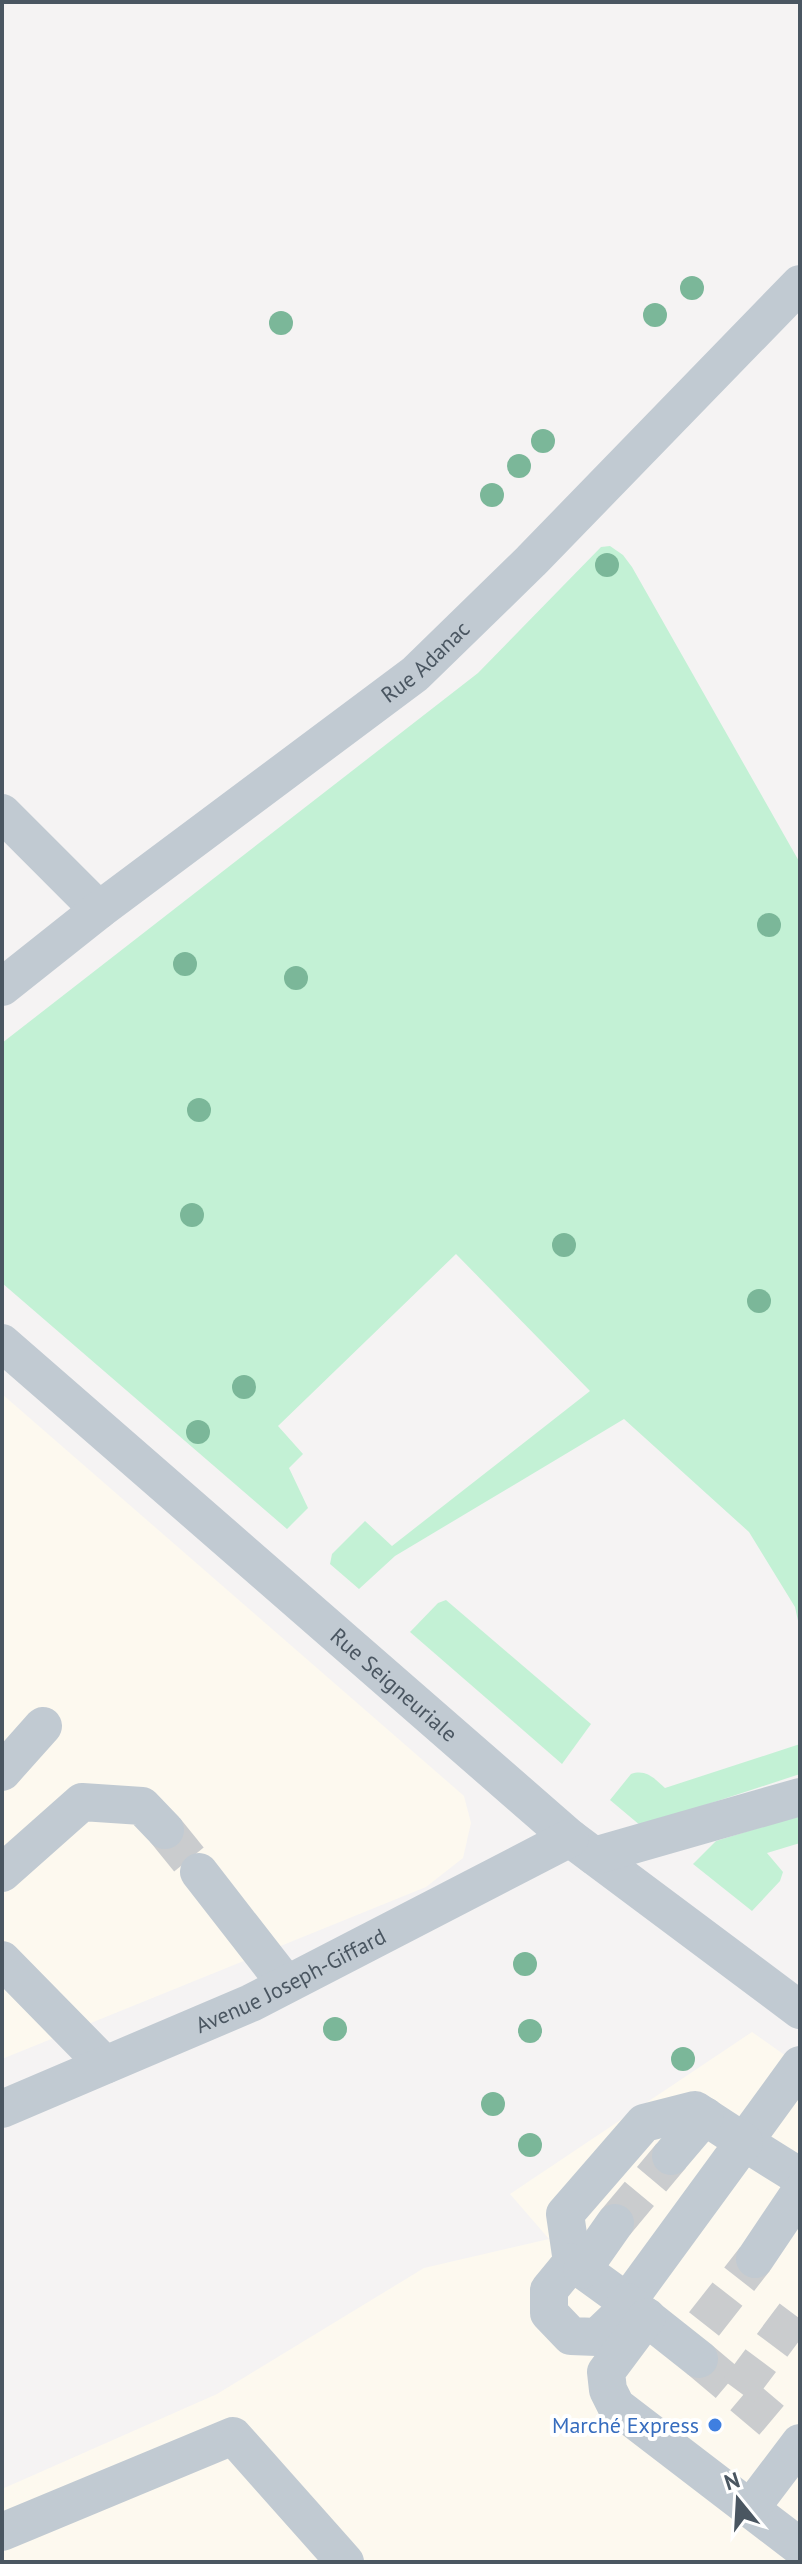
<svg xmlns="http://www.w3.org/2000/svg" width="802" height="2564" font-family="'PT Sans',sans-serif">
<rect width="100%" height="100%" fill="#f5f3f3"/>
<g fill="#fdf9ef">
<path d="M2,1394L464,1796L471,1823L463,1858L426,1887L2,2059Z"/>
<path d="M752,2032L800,2066V2542L785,2562H2V2489L217,2394L424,2268L549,2239L510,2194Z"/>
</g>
<g fill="#c3f1d5">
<path d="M610,546L623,555L632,567L800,863V1630L795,1607L749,1532L624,1419L395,1556L359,1589L330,1564L332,1554L365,1521L392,1546L590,1391L456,1254L278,1426L303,1454L289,1468L308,1508L287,1529L2,1283V1043L478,673L601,547Z"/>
<path d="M446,1600L591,1724L562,1764L410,1632L438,1603Z"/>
<path d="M800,1744V1774L641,1826L610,1800L631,1774C646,1769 654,1778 665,1788Z"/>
<path d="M800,1815V1843L767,1853L783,1872L780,1881L752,1911L693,1864L716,1841Z"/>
</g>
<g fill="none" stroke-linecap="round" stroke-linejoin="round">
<g stroke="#caccce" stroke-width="38" stroke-dasharray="38 19" stroke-linecap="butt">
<path d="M165,1830L199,1872"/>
<path d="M615,2223L671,2156"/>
<path d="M704,2324L755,2259"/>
<path d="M699,2359L783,2430"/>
<path d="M738,2391L800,2308"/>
</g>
<g stroke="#c1cad2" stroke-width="38">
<path d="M2,813L99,910"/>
<path id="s1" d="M2,987L99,910L415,674L531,561L800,284"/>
<path id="s2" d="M2,1343L570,1838L800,2010"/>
<path d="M2,1772L43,1726"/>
<path d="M594,1856L800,1797"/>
<path d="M199,1872L286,1984"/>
<path d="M2,1873L82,1802L142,1806L165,1830"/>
<path d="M2,1960L105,2065"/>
<path d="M800,2065L744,2142L800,2177"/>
<path id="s3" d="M2,2109L251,2003L570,1838"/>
<path d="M695,2110L744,2142L627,2302L572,2262L565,2214L644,2123Z"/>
<path d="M671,2156L705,2116"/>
<path d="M755,2259L800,2192"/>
<path d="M572,2262L549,2290V2313L571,2336L597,2337L618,2317L627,2302L699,2359"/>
<path d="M582,2270L615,2223"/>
<path d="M647,2317L606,2372L608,2390L616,2406L800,2547"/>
<path d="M750,2509L800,2443"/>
<path d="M2,2532L233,2436L345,2562"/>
</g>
</g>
<g fill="#7bb799">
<circle cx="692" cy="288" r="12"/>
<circle cx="655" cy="315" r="12"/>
<circle cx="281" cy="323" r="12"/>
<circle cx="543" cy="441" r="12"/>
<circle cx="519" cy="466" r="12"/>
<circle cx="492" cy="495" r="12"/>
<circle cx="607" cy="565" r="12"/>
<circle cx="769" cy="925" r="12"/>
<circle cx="185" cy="964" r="12"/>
<circle cx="296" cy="978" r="12"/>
<circle cx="199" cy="1110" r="12"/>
<circle cx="192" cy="1215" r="12"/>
<circle cx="564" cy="1245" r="12"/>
<circle cx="759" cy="1301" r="12"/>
<circle cx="244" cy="1387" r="12"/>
<circle cx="198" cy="1432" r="12"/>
<circle cx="525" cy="1964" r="12"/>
<circle cx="335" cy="2029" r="12"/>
<circle cx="530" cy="2031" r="12"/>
<circle cx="683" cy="2059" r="12"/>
<circle cx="493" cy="2104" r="12"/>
<circle cx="530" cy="2145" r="12"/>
</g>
<circle fill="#3f7fe0" stroke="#fff" stroke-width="3" cx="715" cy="2425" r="8"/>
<g text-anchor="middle" stroke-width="8" stroke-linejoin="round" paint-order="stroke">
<g font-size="22" fill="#4a5661" stroke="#fff">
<text dy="8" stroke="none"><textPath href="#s1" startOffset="534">Rue Adanac</textPath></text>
<text dy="8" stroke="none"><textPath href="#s2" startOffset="520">Rue Seigneuriale</textPath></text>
<text dy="8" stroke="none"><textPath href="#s3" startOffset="316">Avenue Joseph-Giffard</textPath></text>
</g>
<g font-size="22" fill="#366cbe" stroke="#fff" text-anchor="end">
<text x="699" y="2433">Marché Express</text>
</g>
</g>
<rect width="802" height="2564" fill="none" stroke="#4a5661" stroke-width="8"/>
<g transform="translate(738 2500) rotate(342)" stroke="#ffffff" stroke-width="6" paint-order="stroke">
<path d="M0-6L14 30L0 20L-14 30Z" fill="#4a5661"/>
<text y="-12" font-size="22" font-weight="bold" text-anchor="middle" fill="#4a5661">N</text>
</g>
</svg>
